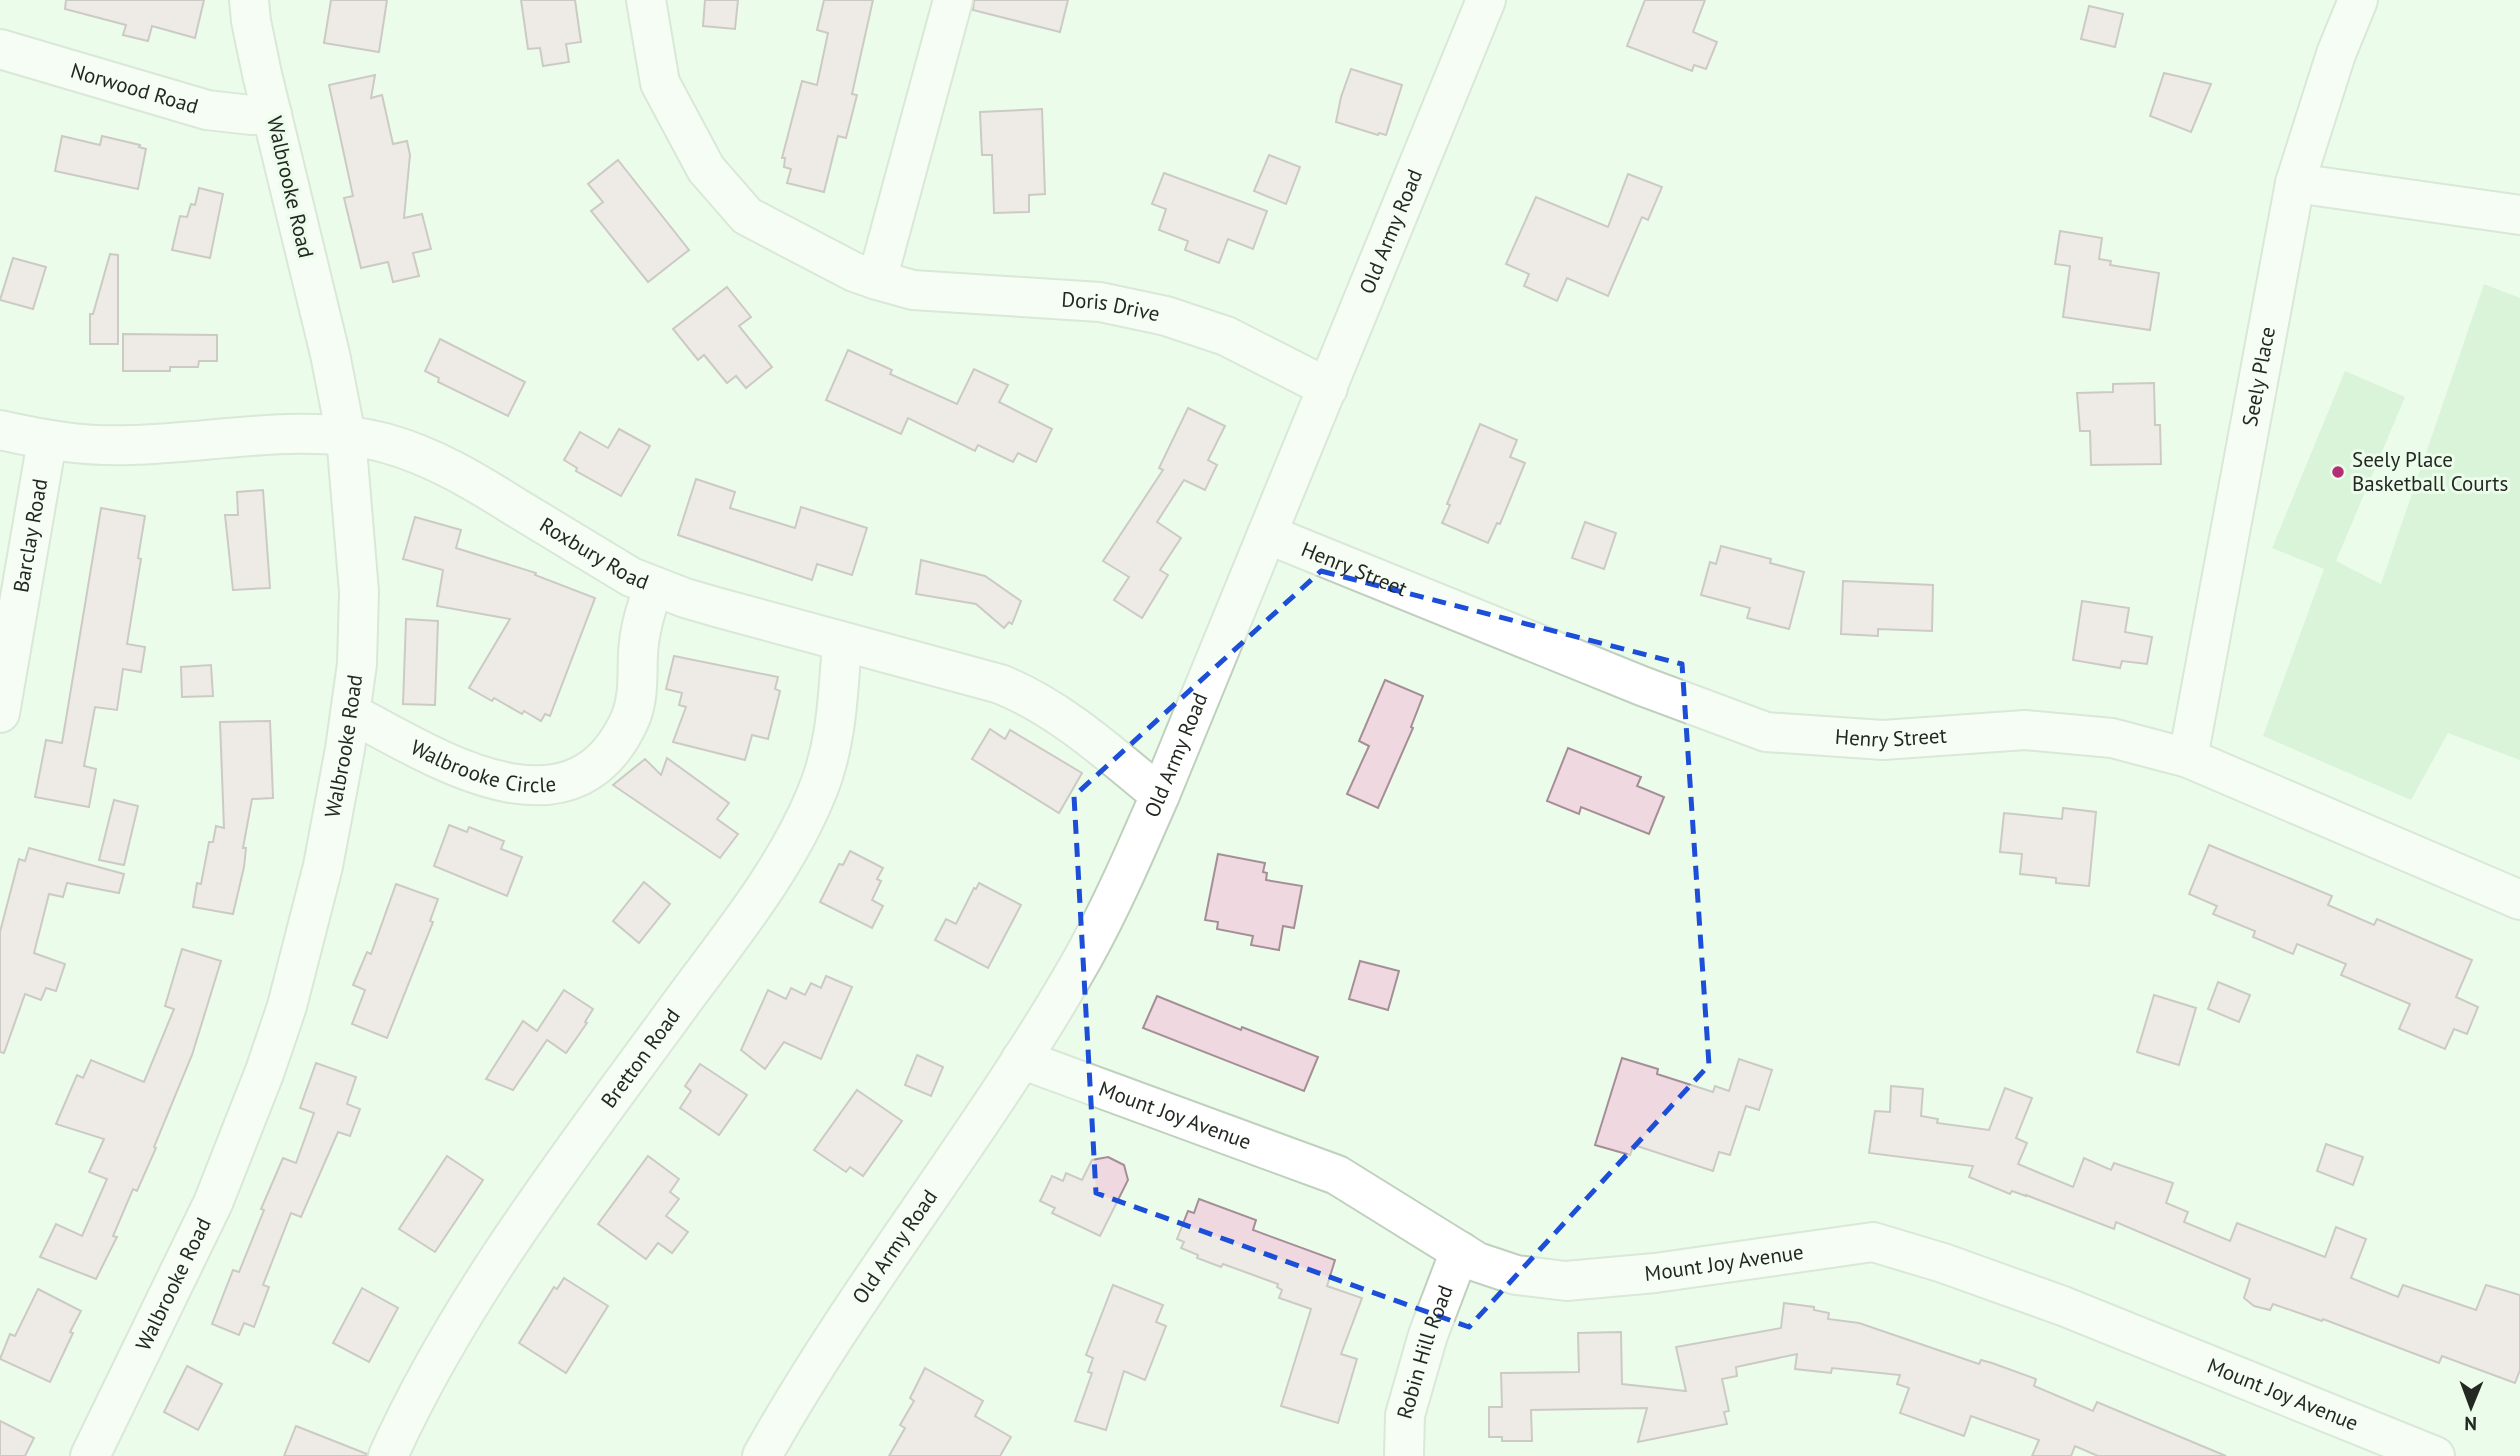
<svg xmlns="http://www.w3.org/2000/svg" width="2520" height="1456" font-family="'PT Sans',sans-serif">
<rect width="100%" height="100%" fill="#ecfceb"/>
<path fill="#c2ebc0" d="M2484,284L2520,298V760L2448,733L2411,800L2263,736L2324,569L2272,548L2345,371L2405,397L2336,561L2381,584Z"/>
<g fill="#f0d8e0" stroke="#a58f97" stroke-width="2">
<path d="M66,0H204L195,38L152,26L148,41L123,35L126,25L65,9Z"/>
<path d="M331,0H387L379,52L324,43Z"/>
<path d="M521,0H575L581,42L566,44L569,62L543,66L540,48L528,49Z"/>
<path d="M705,0H738L735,29L703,26Z"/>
<path d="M824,0H873L852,94L857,95L846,138L838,136L824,192L787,183L791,169L784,167L785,158H782L802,81L817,85L828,33L817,30Z"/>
<path d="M974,0H1068L1060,32L973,10Z"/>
<path d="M1645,0H1705L1693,32L1717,42L1706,69L1694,65L1692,71L1627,46Z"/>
<path d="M2089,6L2123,14L2115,47L2081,39Z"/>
<path d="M1351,69L1402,85L1386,135L1379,133L1378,135L1336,122L1341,97Z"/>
<path d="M2164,73L2211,84L2191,132L2150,116Z"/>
<path d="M375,75L371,98L382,95L393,144L407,141L410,155L404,218L422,214L431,249L413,253L419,276L393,282L388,262L361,268L344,198L353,196L329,85Z"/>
<path d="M1042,109L1045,194L1029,195V212L994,213L992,155H982L980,112Z"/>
<path d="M62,136L100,145L102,136L140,145L139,147L146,149L138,189L55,171Z"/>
<path d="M1269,155L1300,167L1286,204L1254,191Z"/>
<path d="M618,160L689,250L648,282L591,211L603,202L588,184Z"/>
<path d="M1164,173L1267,211L1253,249L1228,239L1219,263L1185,250L1188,241L1159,230L1166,209L1152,204Z"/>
<path d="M1628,174L1662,187L1648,220L1642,217L1608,296L1567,278L1557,301L1524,286L1529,274L1506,264L1536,197L1608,227Z"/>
<path d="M199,188L223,194L210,258L172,250L180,216L187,217L191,204L195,205Z"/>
<path d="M2060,231L2102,238L2099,259L2111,261L2110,265L2159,273L2150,330L2063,317L2070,266L2055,264Z"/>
<path d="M110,254L118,255V344H90V314H93Z"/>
<path d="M13,258L46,267L33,309L0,300Z"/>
<path d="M727,287L751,317L739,326L772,367L746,388L736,376L727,383L704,355L698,360L673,329Z"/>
<path d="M123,334L217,335V361H199L198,367H170V371H123Z"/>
<path d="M440,339L525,382L508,416L438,382L439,378L425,371Z"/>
<path d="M848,350L892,370L890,374L957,404L974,369L1008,385L999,402L1052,429L1036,462L1018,453L1013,462L978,445L975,451L908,418L901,434L826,400Z"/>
<path d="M2154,383L2155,425H2160L2161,464L2091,465L2090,431H2080L2077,393L2113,392V384Z"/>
<path d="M1188,408L1225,426L1208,460L1217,465L1205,490L1184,480L1157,522L1181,538L1160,570L1168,575L1142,618L1114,600L1129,577L1103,561L1163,470L1159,468Z"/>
<path d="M1480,424L1517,440L1510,457L1525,463L1500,524L1497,523L1488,543L1442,523L1450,505L1447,504Z"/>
<path d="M619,429L650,446L621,496L576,471L577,468L564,460L580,432L608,448Z"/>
<path d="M696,479L735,492L730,508L795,528L801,507L867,528L852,575L817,564L812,580L678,535Z"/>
<path d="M263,490L270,588L233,590L225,515H238L237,492Z"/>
<path d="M101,508L145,516L138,558L141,559L127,644L145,647L141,672L123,669L117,710L95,707L84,766L96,769L89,807L35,797L46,740L62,743Z"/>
<path d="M415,517L461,530L456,548L536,573L535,575L595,598L550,716L545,714L541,721L524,711L522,714L494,698L492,701L469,688L510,619L437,606L443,570L403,559Z"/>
<path d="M1585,522L1616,533L1604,569L1572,558Z"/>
<path d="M1721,546L1771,559L1770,563L1804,572L1789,629L1747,618L1750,608L1701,595L1710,562L1716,564Z"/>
<path d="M921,560L985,576L1021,601L1012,624L1009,622L1004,628L976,604L916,594Z"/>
<path d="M1843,581L1933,585L1932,631L1878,629V636L1841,634Z"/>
<path d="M2082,601L2129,608L2125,632L2152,637L2147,664L2122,661L2120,668L2073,660Z"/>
<path d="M406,619L438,621L435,705L403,704Z"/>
<path d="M674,656L778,677L775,689L780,691L768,739L752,735L745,760L673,742L686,707L679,705L682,693L666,689Z"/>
<path d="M211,665L213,696L182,697L181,667Z"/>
<path d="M1385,680L1423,696L1411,727L1413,728L1378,808L1347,794L1369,746L1359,741Z"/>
<path d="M270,721L273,798L252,799L243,848H246L244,867L233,914L193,907L197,883L201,884L209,842H213L216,826L224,828L220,722Z"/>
<path d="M990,729L1005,739L1010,730L1082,773L1059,813L972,759Z"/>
<path d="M1568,748L1641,777L1637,786L1664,797L1649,834L1581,807L1579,814L1547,801Z"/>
<path d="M667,758L729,803L717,819L738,834L720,858L613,785L645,759L661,775Z"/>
<path d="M114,800L138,806L124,865L99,860Z"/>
<path d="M2063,808L2096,812L2089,886L2056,883V878L2020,874L2022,854L2000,852L2004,813L2062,819Z"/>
<path d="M449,825L467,832L469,827L504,841L501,849L522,857L507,896L434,866Z"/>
<path d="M2209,845L2332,896L2328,905L2374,925L2377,919L2472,960L2456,997L2478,1007L2467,1034L2454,1029L2445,1049L2399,1029L2410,1004L2341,975L2346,964L2297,944L2293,954L2253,937L2255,931L2213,914L2217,906L2189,894Z"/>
<path d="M29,848L124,874L119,893L67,883L63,897L49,894L34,953L65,964L56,991L46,988L41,1000L25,994L4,1053L0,1052V932L19,859L25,861Z"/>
<path d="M850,851L883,868L877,879L881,881L872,900L883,906L872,928L820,902L839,864L843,865Z"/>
<path d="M1218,854L1265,863L1263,872L1267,873L1266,880L1302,886L1294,928L1283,926L1279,950L1251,945L1253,936L1217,929L1218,922L1205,920Z"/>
<path d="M644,882L670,904L639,943L613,921Z"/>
<path d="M979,883L1021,905L988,968L935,940L946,919L956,924L974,888L976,889Z"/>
<path d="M396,884L438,899L430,921L433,922L387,1038L352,1024L365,990L353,985L367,952L371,954Z"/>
<path d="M182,949L221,961L192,1055L154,1147L156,1148L137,1191L133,1189L113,1236L117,1237L96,1279L40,1257L56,1224L82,1236L107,1179L89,1172L104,1139L56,1124L77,1075L83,1078L91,1060L144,1082L174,1009L165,1006Z"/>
<path d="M1360,961L1399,971L1388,1010L1349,999Z"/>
<path d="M826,976L852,987L821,1059L784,1042L765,1069L741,1050L768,990L786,999L791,988L805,995L811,983L821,988Z"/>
<path d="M2218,982L2250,995L2239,1022L2208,1009Z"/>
<path d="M564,990L593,1009L585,1022L587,1023L566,1053L547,1040L513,1090L486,1079L523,1021L537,1031Z"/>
<path d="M2154,995L2196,1008L2179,1065L2137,1052Z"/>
<path d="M1157,996L1241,1030L1242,1027L1318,1057L1304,1091L1143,1028Z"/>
<path d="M917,1055L943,1067L931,1096L905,1085Z"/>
<path d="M1622,1058L1658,1069L1657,1074L1713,1092L1715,1086L1729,1091L1739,1059L1772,1070L1759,1110L1746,1106L1730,1155L1719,1152L1713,1171L1634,1145L1630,1155L1595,1145Z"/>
<path d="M316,1063L356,1077L347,1104L360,1109L350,1136L338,1132L301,1217L291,1213L263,1285L269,1287L254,1327L244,1323L239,1335L212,1324L233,1270L239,1272L264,1210L261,1209L283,1158L296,1163L314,1113L300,1108Z"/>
<path d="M700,1064L747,1095L719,1135L680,1108L691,1091L685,1086Z"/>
<path d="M1891,1086L1923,1089L1921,1116L1938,1119L1937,1123L1989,1130L2005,1088L2032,1098L2016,1138L2027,1143L2018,1164L2073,1187L2084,1158L2111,1170L2114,1163L2173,1183L2166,1203L2188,1212L2184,1222L2230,1241L2237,1223L2325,1257L2336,1227L2366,1239L2351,1278L2398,1297L2403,1285L2476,1310L2486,1285L2520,1295V1370L2515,1383L2442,1356L2439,1363L2323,1319L2322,1321L2273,1304L2270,1310L2254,1306L2244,1298L2250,1279L2116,1222L2114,1229L2026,1195V1196L2012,1191L2010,1194L1969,1177L1973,1166L1869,1153L1875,1111L1890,1112Z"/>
<path d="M857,1090L902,1121L863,1176L850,1167L846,1172L814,1150Z"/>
<path d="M2326,1144L2363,1157L2353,1185L2317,1171Z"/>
<path d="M447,1156L483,1180L435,1252L399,1229Z"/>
<path d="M648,1156L679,1179L670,1192L679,1199L666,1216L688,1232L672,1253L658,1243L646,1259L598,1224Z"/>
<path d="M1108,1157L1124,1165L1128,1180L1100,1236L1052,1213L1055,1208L1040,1201L1052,1176L1063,1181L1066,1173L1082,1180L1092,1160Z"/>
<path d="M1199,1199L1256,1220L1253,1230L1335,1260L1327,1286L1362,1298L1341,1354L1357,1359L1338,1423L1281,1406L1311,1309L1279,1298L1282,1290L1277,1287L1278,1284L1223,1264L1221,1267L1197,1258L1198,1255L1181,1248L1184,1242L1177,1239L1188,1211L1194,1213Z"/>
<path d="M564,1278L608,1306L566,1373L519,1343L554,1287L557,1289Z"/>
<path d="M1113,1285L1163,1305L1156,1322L1166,1326L1145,1380L1124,1371L1106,1430L1075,1421L1092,1373L1088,1372L1093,1358L1086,1355Z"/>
<path d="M362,1288L398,1308L369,1362L333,1343Z"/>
<path d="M38,1289L81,1311L70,1332L73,1333L50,1382L0,1359L10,1334L15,1336Z"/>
<path d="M1784,1303L1814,1307V1310L1829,1313L1828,1319L1859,1323L1979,1364L1981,1360L1992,1363L2036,1379L2034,1386L2093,1411L2097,1402L2226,1456H2098L2075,1446L2071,1456H2032L2039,1440L1971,1416L1964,1436L1900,1413L1909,1388L1897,1384L1900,1375L1832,1368L1831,1373L1795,1369L1797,1354L1736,1367L1737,1376L1722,1379L1729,1411L1724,1412L1727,1424L1638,1442L1647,1408L1531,1410L1532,1441H1502V1437H1489V1407H1502L1501,1373L1579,1372L1578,1333L1621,1332L1622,1384L1686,1391L1676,1347L1781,1328Z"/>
<path d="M187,1366L222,1384L198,1430L164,1412Z"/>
<path d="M925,1368L983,1401L975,1416L1011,1437L1000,1456H889L905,1428L900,1425L914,1401L910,1398Z"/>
<path d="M0,1421L34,1438L25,1456H0Z"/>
<path d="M296,1426L367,1454L366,1456H284Z"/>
</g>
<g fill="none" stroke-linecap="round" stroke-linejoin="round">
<g stroke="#c0d0be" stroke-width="42">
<g id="minor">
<path id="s1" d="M646,0L660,83L706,169L747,216L854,272L877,280L913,290L1100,302L1166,316L1226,336L1328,388"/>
<path id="s2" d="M0,49L207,110L251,115L272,114"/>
<path d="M2295,183L2520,215"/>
<path d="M877,280L953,0"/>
<path id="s3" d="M0,430C44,440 86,447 131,445C213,443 305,422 385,443C433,456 476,482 517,508C555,531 593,554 631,577L685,598L716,607L1000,684C1060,708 1110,754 1160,795"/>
<path id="s4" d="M1267,534L1642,686L1766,732L1883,740L2025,730L2112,738L2188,758L2520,900"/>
<path id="s5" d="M0,713L47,441"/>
<path id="s6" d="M351,713C434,757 574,849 631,717C639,696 637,675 638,654C639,630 646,608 654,586"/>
<path id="s7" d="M2188,758L2295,183L2336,54L2358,0"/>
<path id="s8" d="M1021,1059L1337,1175L1477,1262L1516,1275L1566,1281L1655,1273L1873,1242L1943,1263L2063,1306L2435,1456"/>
<path id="s9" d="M90,1456L213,1203L265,1071L287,1006L323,866L345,749L357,664L359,592L346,436L330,354L262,74L251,21L249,0"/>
<path id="s10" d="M388,1456C459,1298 572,1153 674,1013C724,944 782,876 815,797C837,747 838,695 842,642"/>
<path id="s11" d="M762,1456C858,1284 986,1130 1083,958C1112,906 1136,850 1160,795L1486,0"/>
<path id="s12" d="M1404,1456L1405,1415L1428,1335L1460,1251"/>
</g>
</g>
<use href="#minor" stroke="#fff" stroke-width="38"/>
</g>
<path d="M0 0H2520V1456H0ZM1321,571L1682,664L1709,1065L1469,1327L1096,1193L1074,796Z" fill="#ecfceb" fill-opacity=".55" fill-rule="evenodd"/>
<path fill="none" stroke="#1d4ed8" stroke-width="5" stroke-dasharray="14 9" stroke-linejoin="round" d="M1321,571L1682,664L1709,1065L1469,1327L1096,1193L1074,796Z"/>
<circle fill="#b42e73" stroke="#ecfceb" stroke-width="2.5" cx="2338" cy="472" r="7"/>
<g text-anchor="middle" stroke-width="6" stroke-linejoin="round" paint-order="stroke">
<g font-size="21" fill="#232922" stroke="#ecfceb">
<text dy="7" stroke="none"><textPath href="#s2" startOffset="140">Norwood Road</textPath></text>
<text transform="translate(290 187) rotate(77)" y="7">Walbrooke Road</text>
<text dy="7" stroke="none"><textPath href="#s11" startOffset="1382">Old Army Road</textPath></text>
<text dy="7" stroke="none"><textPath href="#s1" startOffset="625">Doris Drive</textPath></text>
<text dy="7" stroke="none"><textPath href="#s7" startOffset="388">Seely Place</textPath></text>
<text dy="7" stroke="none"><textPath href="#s5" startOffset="180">Barclay Road</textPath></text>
<text dy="7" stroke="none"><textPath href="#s3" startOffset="625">Roxbury Road</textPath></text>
<text dy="7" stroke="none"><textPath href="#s4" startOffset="94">Henry Street</textPath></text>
<text dy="7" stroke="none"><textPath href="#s4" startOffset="662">Henry Street</textPath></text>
<text dy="7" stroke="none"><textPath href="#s9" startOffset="758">Walbrooke Road</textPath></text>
<text dy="7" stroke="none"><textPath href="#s11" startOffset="816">Old Army Road</textPath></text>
<text dy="7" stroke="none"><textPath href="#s6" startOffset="145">Walbrooke Circle</textPath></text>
<text dy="7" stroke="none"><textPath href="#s10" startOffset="472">Bretton Road</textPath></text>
<text dy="7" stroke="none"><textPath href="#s8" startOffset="164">Mount Joy Avenue</textPath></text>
<text dy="7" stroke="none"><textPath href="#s11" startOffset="248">Old Army Road</textPath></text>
<text dy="7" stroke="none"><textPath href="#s8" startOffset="752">Mount Joy Avenue</textPath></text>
<text dy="7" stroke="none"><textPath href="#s9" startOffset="191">Walbrooke Road</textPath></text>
<text dy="7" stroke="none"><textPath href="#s12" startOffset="107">Robin Hill Road</textPath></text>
<text dy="7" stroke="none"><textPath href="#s8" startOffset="1340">Mount Joy Avenue</textPath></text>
</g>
<g font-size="21" fill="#232922" stroke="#ecfceb" text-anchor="start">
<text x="2352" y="467">Seely Place<tspan x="2352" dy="24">Basketball Courts</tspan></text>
</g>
</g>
<g transform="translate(2471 1407) rotate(181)" stroke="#ecfceb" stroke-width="5" paint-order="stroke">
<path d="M0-5L12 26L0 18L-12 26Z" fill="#232922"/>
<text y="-10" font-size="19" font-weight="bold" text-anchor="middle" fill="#232922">N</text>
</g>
</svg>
